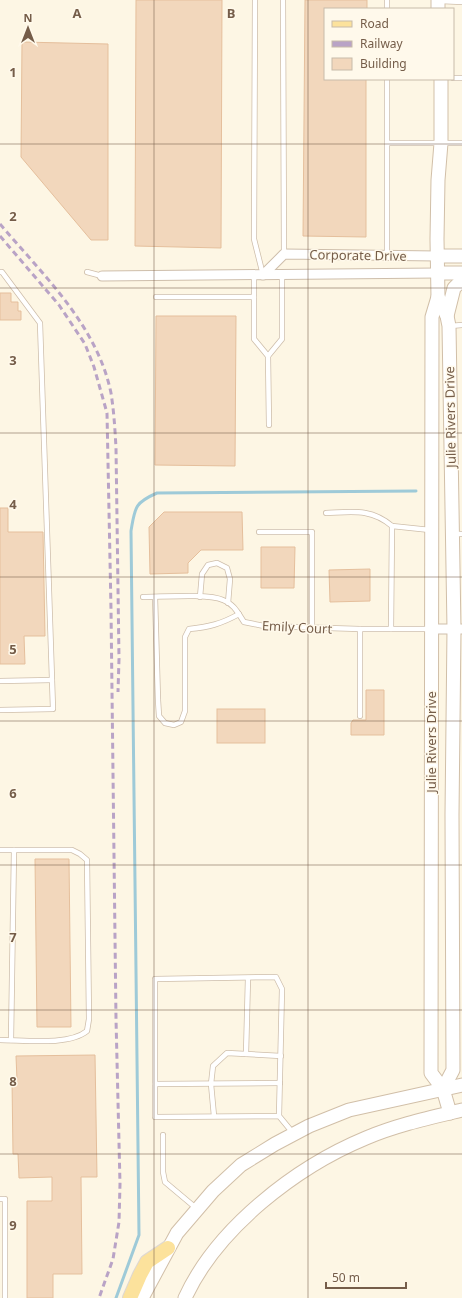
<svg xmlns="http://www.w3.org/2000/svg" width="462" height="1298" font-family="'Noto Sans',sans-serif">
<rect width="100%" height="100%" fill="#fdf6e4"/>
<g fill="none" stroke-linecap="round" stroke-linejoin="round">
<path stroke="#9ecad8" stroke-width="3" d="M116,1298L139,1235L131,531C135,508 134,503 157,493L416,491"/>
</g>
<g fill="#f2d7bc" stroke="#e5bf9c">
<path d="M136,0H222L221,248L135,246Z"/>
<path d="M305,0H367V9H325V79H366V237L303,236Z"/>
<path d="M22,42L108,44V240H91L21,157Z"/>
<path d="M0,293H11V302H18V311H21V320H0Z"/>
<path d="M156,316H236L235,466L155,465Z"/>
<path d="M0,508H8V532H43L45,636H24L25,664H0Z"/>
<path d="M164,512H242L243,550H201L188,563V573L150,574L149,527Z"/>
<path d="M261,547H295L294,588H261Z"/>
<path d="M370,569V601L330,602L329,570Z"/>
<path d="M366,690H384V735H351V723L353,720H366Z"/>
<rect x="217" y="709" width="48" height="34"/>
<path d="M35,859H69L71,1027H37Z"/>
<path d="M95,1055L97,1177H81L82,1274H53V1298H27V1201H52V1177L19,1178L18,1154H13L12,1080H17L16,1056Z"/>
</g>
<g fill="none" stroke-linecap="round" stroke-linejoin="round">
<g stroke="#cebeab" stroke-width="6">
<g id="lane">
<path d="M255,0L254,239L263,275"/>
<path d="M283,0L284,254"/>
<path d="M440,1L462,2"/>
<path d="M387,9V0"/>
<path d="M453,78H462"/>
<path d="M387,143H462"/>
<path d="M387,256V79"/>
<path d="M0,272H2L40,323L53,709L0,710"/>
<path d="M87,272L102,276"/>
<path d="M156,297H254V275"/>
<path d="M254,297V339L268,356L269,425"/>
<path d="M450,326L462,325"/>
<path d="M268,356L282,339V275"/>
<path d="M326,513C352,512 371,508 392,526L391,629"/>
<path d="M392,526L430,530"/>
<path d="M259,532H312V628"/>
<path d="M454,534H462"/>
<path d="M143,597C162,597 208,593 223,600C234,604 238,613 244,622L264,626L360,629H431"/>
<path d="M155,597L158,700L159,716L165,723L174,725L181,722L185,711V637L189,629C209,627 221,624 239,614"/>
<path d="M200,597L202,574L208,565L217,563L227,568L230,579L228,603"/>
<path d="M360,629V716"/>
<path d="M0,681L52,680"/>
<path d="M0,850H72L80,854L87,860L89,1019L87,1031C69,1046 23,1040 0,1040"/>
<path d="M248,978L246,1054L281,1056"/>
<path d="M11,1040L14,850"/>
<path d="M155,1084L280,1083"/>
<path d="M214,1116L211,1084L213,1066L227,1053L246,1054"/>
<path d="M279,1116L155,1117V979L276,977L282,989L279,1116L293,1133"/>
<path d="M163,1135V1172L165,1182L196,1208"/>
<path d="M0,1199H5V1298"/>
</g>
</g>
<g stroke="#cebeab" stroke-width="11">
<g id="street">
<path d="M263,275L284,254L437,256"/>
<path d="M102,276L437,273"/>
<path d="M432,629H462"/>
</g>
</g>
<g stroke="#d1bfa8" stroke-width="15">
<g id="secondary">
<path d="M438,0V9"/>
<path d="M441,79V143L438,180L437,239L438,297L432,317L431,1073L443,1089L450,1113"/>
<path d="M437,256H462"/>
<path d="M437,273H462"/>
<path d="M438,297L447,316L449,326L454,629L452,815L453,1070L443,1089"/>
<path d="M447,316L454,288L462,280"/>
<path d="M142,1298L177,1233L213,1191L241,1165L275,1144L309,1126L349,1110L462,1085"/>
<path d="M185,1298C217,1228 296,1167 366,1138C397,1125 429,1118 462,1110"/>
</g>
</g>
<g stroke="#ded8d3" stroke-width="16">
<path id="primary" d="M130,1298L140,1275L147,1262L168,1248"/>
</g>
<use href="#lane" stroke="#fff" stroke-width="4.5"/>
<use href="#street" stroke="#fff" stroke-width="9"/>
<use href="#secondary" stroke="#fff" stroke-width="13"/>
<use href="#primary" stroke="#fce29c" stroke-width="14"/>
<g stroke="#b9a3c6" stroke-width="3" stroke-dasharray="6 4" stroke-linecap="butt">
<path d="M0,224C43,275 97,325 111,393C114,412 115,430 116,448L119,659L118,692"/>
<path d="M0,236L59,305L85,344L94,367L107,413L111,609L116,1019L120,1184L119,1222L113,1259L99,1298"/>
</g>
</g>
<path fill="none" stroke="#755d49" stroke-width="1" stroke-opacity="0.55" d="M154,0V1298M308,0V1298M0,144H462M0,288H462M0,433H462M0,577H462M0,721H462M0,865H462M0,1010H462M0,1154H462"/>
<g text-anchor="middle" stroke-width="3" stroke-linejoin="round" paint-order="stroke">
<g font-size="13" fill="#755d49" stroke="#fff9eb">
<text transform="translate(358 255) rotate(1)" y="5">Corporate Drive</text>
<text transform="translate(450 417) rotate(-91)" y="5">Julie Rivers Drive</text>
<text transform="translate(297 627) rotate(3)" y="5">Emily Court</text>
<text transform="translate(431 742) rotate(-90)" y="5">Julie Rivers Drive</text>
</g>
</g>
<g font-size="13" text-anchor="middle" font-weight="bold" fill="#755d49" stroke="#fff9eb" stroke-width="3" stroke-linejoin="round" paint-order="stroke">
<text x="77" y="18">A</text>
<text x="231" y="18">B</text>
<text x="13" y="77">1</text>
<text x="13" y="221">2</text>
<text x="13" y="365">3</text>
<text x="13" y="509">4</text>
<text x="13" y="654">5</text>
<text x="13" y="798">6</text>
<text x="13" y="942">7</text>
<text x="13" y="1086">8</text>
<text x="13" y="1230">9</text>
</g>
<rect x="324" y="8" width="130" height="72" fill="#fff9eb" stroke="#c8bbaa"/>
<rect x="332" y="21" width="20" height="6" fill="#fce29c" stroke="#c8bbaa"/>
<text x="360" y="28" font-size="12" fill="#755d49">Road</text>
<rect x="332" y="41" width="20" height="6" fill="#b9a3c6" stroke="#c8bbaa"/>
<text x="360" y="48" font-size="12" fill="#755d49">Railway</text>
<rect x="332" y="58" width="20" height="12" fill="#f2d7bc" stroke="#c8bbaa"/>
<text x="360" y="68" font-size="12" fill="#755d49">Building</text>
<g transform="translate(28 28)" stroke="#fff9eb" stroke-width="3" paint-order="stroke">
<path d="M0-3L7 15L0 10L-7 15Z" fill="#755d49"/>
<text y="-6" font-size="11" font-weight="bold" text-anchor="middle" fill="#755d49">N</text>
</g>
<path d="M326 1282v6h80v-6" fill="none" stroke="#755d49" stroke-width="2"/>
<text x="332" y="1282" font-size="12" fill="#755d49" stroke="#fff9eb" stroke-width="3" paint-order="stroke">50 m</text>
</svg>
